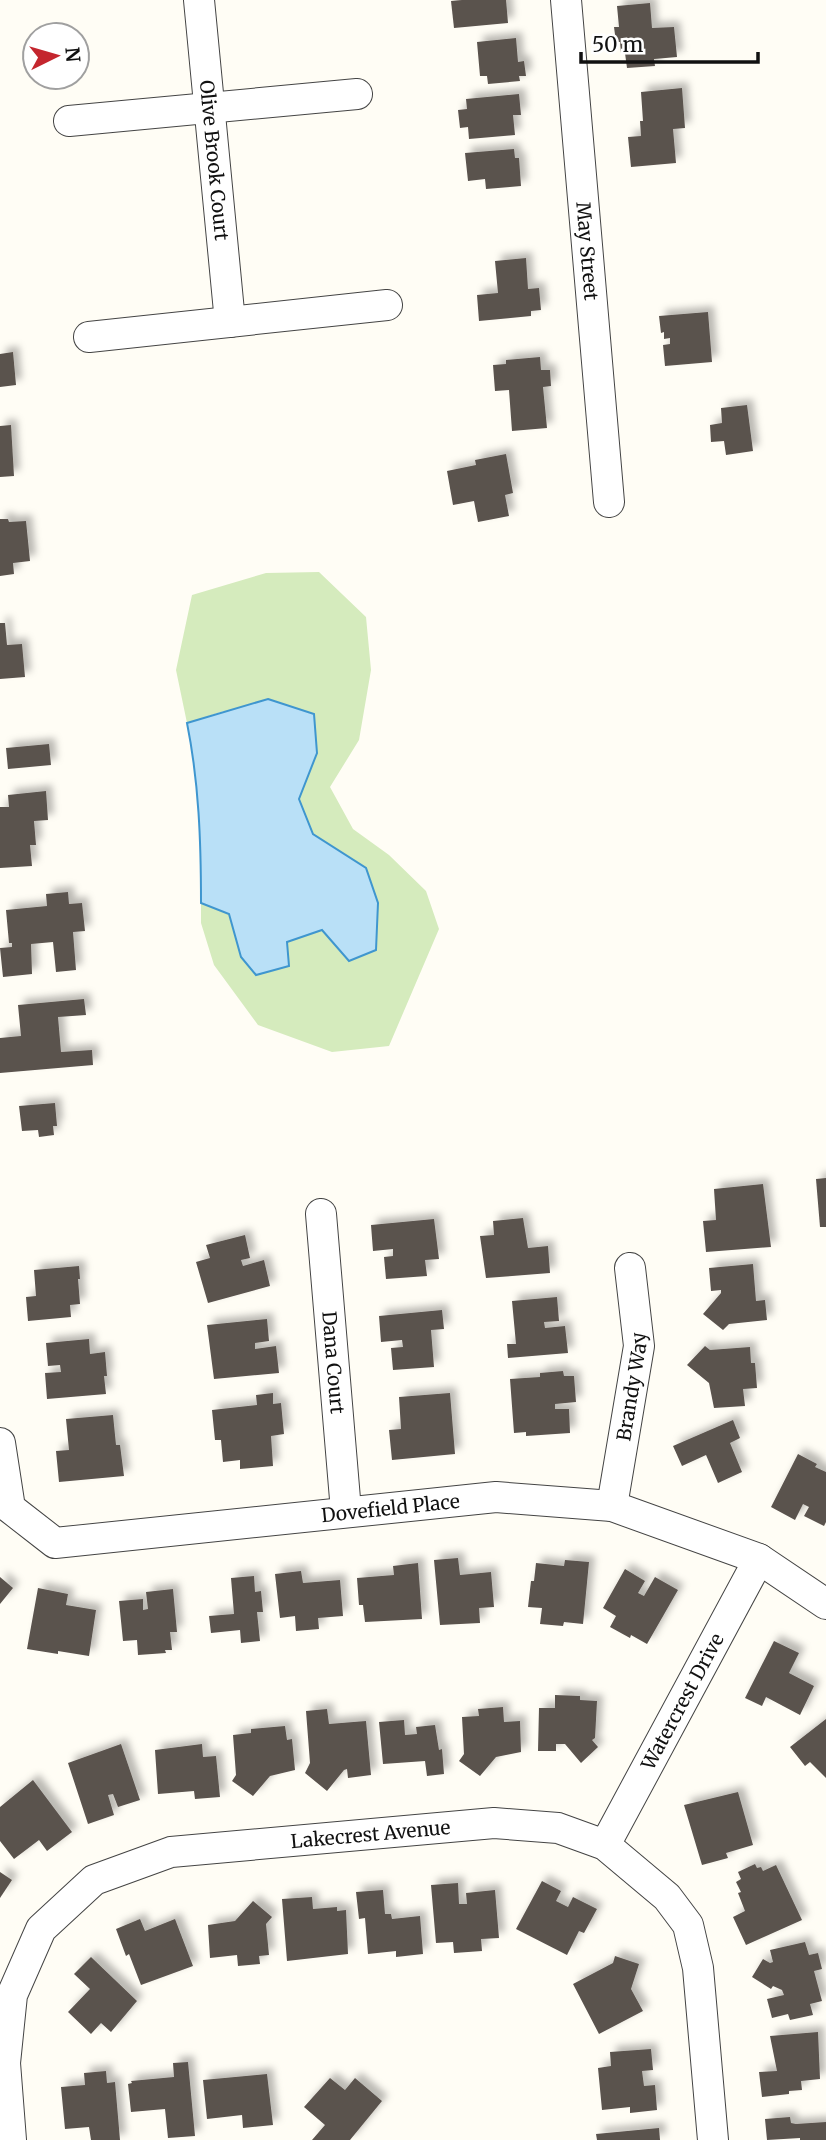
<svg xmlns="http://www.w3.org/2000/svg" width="826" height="2140" font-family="Merriweather,serif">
<defs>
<filter id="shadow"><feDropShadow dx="6" dy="-6" stdDeviation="3.5" flood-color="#0004"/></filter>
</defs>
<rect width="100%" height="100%" fill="#fffdf5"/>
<path fill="#d5ebbd" d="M319,572L366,617L371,670L359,740L330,787L353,829L389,855L426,891L439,929L389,1046L332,1052L258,1025L214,965L201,923V903L229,914L241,957L322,930L349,961L366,868L313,834L299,799L317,753L224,711L187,723L176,670L192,595L266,573Z"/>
<path fill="#b9e0f7" stroke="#3f96cf" stroke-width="2" d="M268,699L314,714L317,753L299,799L313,834L366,868L378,903L376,950L349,961L322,930L287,942L289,966L256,975L241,957L229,914L201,903C201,842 199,783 187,723Z"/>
<g fill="#5a524d" filter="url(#shadow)">
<path d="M462,0H506L508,23L454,28L451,1Z"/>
<path d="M650,3L652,28L674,27L677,57L654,59L655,66L627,68L625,53H621L620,42H616L614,27H619L617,6Z"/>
<path d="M516,38L518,62L524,61L526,76H519L520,81L488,84L487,76H480L477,42Z"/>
<path d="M682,88L685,128L673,129L676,163L631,167L628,137L641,136L640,121H643L641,92Z"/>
<path d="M519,94L521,115H513L515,135L469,139L468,127L460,128L458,110L467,109L466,99Z"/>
<path d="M514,149L515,158H519L521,186L486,189L485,179L468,181L465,153Z"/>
<path d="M526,258L528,289L539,288L541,310L531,311V316L479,321L477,295L498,293L495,261Z"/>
<path d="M708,312L712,362L665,366L663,345L670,344V338L664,339V332L661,333L659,316Z"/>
<path d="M13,352L16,385L0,387V354Z"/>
<path d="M540,357L541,370H550L551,386L543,387L547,428L512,431L509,390L495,391L493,365L506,364V360Z"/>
<path d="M747,405L753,451L726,455L724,441L711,442L710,425L722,423L721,408Z"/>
<path d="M11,425L14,476L0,477V426Z"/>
<path d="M506,454L513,493L505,495L509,516L478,522L474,501L453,505L447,471L476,465L475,460Z"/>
<path d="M0,519H8L9,522L26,521L30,561L13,563L14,574L0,576Z"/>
<path d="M0,623H5L7,645L22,644L25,677L0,679Z"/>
<path d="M49,744L51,765L8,769L6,748Z"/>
<path d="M46,791L48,820L34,821L36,845H30L32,866L0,868V807H9L8,795Z"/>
<path d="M68,892L69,904L82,903L85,931L73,932L76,970L56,972L53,942L31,944L32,974L3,977L0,948L12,947V943H9L6,910L47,906L46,894Z"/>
<path d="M84,999L86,1015L58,1017L61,1052L92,1050L93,1065L0,1073V1038L21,1036L18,1005Z"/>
<path d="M55,1103L57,1126H53L54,1135L39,1137L38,1130L22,1131L19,1106Z"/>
<path d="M826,1178V1227H820L816,1179Z"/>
<path d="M763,1184L771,1247L706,1252L703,1221L716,1220L714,1189Z"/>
<path d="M523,1218L528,1248L548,1246L550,1273L486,1278L480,1236L494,1235L493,1221Z"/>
<path d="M434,1219L439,1259L425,1260L427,1276L386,1279L384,1257L393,1256V1249L373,1251L371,1225Z"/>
<path d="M245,1235L250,1258L241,1260L243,1266L264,1260L270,1286L208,1303L196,1262L210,1258L206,1245Z"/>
<path d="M753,1264L756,1301L765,1300L767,1320L729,1324L723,1330L703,1314L721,1293V1290L711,1291L709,1268Z"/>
<path d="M79,1266L80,1279H78L80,1304L70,1305L71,1317L28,1321L26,1297L36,1296L34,1270Z"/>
<path d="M557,1297L559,1321L544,1322L545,1328L565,1326L568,1353L508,1358L507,1344H516L512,1301Z"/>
<path d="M442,1310L444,1329L431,1330L434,1367L393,1370L391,1348L403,1347L402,1340L381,1342L379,1316Z"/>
<path d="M267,1319L269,1341L255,1343V1349L276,1346L279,1373L214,1379L207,1325Z"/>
<path d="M89,1339L90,1354L105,1352L107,1376H104L106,1394L47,1399L45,1373L61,1372L60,1365L48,1366L46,1343Z"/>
<path d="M705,1346L710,1350L750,1347L751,1363H755L757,1388L743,1389L745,1406L714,1408L709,1383L687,1365Z"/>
<path d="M563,1371L564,1376H574L576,1402L555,1404V1409H569L570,1433L526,1436V1432L514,1433L510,1379L540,1377V1373Z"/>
<path d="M273,1393V1404L281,1403L284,1434L271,1436L273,1466L240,1469V1460L223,1462L221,1440H215L212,1410L257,1405L256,1395Z"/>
<path d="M450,1393L455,1454L392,1460L389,1430L401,1429L399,1397Z"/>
<path d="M113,1415L116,1445H120L124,1476L59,1482L56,1451L69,1450L66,1419Z"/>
<path d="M733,1420L740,1438L730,1443L742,1472L718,1483L706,1455L682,1466L673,1446Z"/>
<path d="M798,1454L817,1464L815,1467L826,1472V1522L824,1526L804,1516L809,1507L803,1504L795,1520L771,1507Z"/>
<path d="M458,1558L460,1575L491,1572L494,1607L479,1608L480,1623L440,1625L434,1560Z"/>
<path d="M565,1560L589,1562L583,1624L564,1622L563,1626L540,1624L542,1608L528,1607L531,1581H534L536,1563L564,1566Z"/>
<path d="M418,1563L422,1619L365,1622L363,1605H359L357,1578L394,1575L393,1566Z"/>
<path d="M625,1569L645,1581L638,1593L644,1596L655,1577L678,1590L647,1644L631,1635L630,1638L610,1627L616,1616L603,1608Z"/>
<path d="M301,1571L303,1583L340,1580L343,1616L318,1618L319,1629L296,1631L295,1616L280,1618L275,1574Z"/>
<path d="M254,1576L255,1592L261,1591L263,1612H257L260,1641L241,1643L240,1630L211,1633L209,1616L234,1614L231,1578Z"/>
<path d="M0,1577L13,1588L0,1604Z"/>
<path d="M38,1588L68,1594L66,1605L96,1610L89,1656L58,1651V1654L27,1649Z"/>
<path d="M173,1589L177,1632H170L172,1650H165L166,1653L138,1655L137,1640L123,1641L119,1601L143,1599V1610L148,1609L146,1592Z"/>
<path d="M774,1641L799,1653L789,1673L814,1686L800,1715L766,1697L762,1706L745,1698Z"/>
<path d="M555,1695L580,1696V1700L597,1701L595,1738L592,1740L598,1747L581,1763L565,1744H556V1751H538L539,1708H555Z"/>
<path d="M503,1707L504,1722L520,1721L521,1752L496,1757L480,1776L459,1761L464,1754L462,1717L479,1716L478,1709Z"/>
<path d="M327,1709L329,1724L366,1721L371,1775L348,1778L347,1769L344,1770L327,1791L305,1773L310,1763L306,1711Z"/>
<path d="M826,1719V1778L810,1762L805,1766L790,1747Z"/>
<path d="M404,1720L405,1735L417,1734L416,1727L435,1725L439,1750L442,1749L444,1774L427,1776L425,1761L383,1764L379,1722Z"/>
<path d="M285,1726L287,1740L292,1739L295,1770L270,1776L253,1796L232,1781L236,1775L233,1735L251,1733V1729Z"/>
<path d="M121,1744L140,1800L118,1807L113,1794L108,1795L114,1815L88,1824L68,1763Z"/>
<path d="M202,1744L203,1757L216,1756L220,1797L195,1799L194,1791L158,1794L155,1750Z"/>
<path d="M33,1780L72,1832L47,1851L39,1840L14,1859L0,1841V1807Z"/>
<path d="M738,1792L753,1845L726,1853L728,1858L702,1865L684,1805Z"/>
<path d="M755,1864L757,1868L761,1867L763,1871L776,1865L802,1920L746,1945L733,1917L745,1911L738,1893L741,1892L736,1882L741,1879L738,1872Z"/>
<path d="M0,1872L12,1880L0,1898Z"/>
<path d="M542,1881L561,1891L556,1901L568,1907L573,1897L597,1909L584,1933L579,1931L567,1955L516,1929Z"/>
<path d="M458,1883L459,1904H467L466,1893L495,1890L499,1938L481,1939L482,1951L454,1953L453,1942L436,1943L431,1885Z"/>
<path d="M383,1890L385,1914H391L392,1919L420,1916L423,1954L396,1957V1951L368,1954L365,1918L359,1919L356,1892Z"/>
<path d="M312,1897L313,1909L337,1907V1911L346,1910L348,1954L287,1961L282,1899Z"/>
<path d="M253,1901L272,1917L266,1924L269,1955L259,1956L260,1964L238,1966L237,1955L210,1958L208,1925L235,1921Z"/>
<path d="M140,1919L145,1931L175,1919L193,1966L141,1985L129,1954L126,1956L116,1929Z"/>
<path d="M805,1942L809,1955L818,1953L822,1969L814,1971L822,2001L810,2004L813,2015L790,2020L788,2014L772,2018L767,1999L784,1995L782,1990L773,1986L771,1989L752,1977L763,1959L770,1963L773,1962L770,1950Z"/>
<path d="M615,1956L639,1964L631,1989L643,2011L599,2034L573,1984L613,1963Z"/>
<path d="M91,1957L137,2001L111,2032L101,2023L91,2034L68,2012L90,1989L74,1974Z"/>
<path d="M818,2032L820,2079L801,2081L802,2090L789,2091V2094L762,2097L759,2072L777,2071L770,2036Z"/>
<path d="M651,2049L653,2070L642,2071L644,2086L655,2085L657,2110L630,2113V2107L602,2110L598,2068L611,2066L610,2052Z"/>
<path d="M188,2062L195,2136L168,2138L165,2109L131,2112L128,2084L132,2083L131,2081L174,2077L173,2063Z"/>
<path d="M106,2071L107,2083L115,2082L120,2140H91L89,2127L65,2129L61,2087L85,2085L84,2073Z"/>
<path d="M267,2074L273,2125L243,2128L242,2115L207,2119L203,2080Z"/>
<path d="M330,2078L345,2090L355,2078L382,2101L350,2140H312L325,2125L304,2107Z"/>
<path d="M790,2117L791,2123L796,2124L826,2122V2140H800V2138L767,2140L765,2119Z"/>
<path d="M659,2128L660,2140H597L596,2134Z"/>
</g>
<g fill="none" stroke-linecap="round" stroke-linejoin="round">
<g stroke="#444" stroke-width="32">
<g id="minor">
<path id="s1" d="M199,0L230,322"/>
<path id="s2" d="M566,0L609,502"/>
<path d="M69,121L357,94"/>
<path d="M89,337L387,305"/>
<path id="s3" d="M321,1214L346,1511"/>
<path id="s4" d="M0,1443L10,1508L55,1543L496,1497L612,1506L759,1559L826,1604"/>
<path id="s5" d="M612,1506L639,1346L630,1268"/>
<path id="s6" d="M605,1845L759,1559"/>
<path id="s7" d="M11,2140L5,2063L12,1995L41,1929L94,1880L171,1852L494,1823L558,1828L605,1845L667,1897L688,1925L698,1968L713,2140"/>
</g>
</g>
<use href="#minor" stroke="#fff" stroke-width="30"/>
</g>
<g text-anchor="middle" stroke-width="7" stroke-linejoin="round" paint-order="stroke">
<g font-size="19" fill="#111" stroke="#fff">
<text dy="7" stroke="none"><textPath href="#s1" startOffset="161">Olive Brook Court</textPath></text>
<text dy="7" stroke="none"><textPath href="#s2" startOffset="252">May Street</textPath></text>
<text dy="7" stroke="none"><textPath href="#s3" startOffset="149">Dana Court</textPath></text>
<text dy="7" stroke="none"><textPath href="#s5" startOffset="121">Brandy Way</textPath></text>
<text dy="7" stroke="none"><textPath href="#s4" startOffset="460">Dovefield Place</textPath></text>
<text dy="7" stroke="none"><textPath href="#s6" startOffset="163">Watercrest Drive</textPath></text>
<text dy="7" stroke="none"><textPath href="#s7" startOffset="572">Lakecrest Avenue</textPath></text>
</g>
</g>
<g transform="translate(56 56) rotate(85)"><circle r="33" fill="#ffffff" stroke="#a0a0a0" stroke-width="2"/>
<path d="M0-5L12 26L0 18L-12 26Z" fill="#c4262e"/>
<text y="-10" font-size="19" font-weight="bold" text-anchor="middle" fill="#111111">N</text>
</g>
<path d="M581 52v10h177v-10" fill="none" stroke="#111111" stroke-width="3.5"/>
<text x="592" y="52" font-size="21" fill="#111111" stroke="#ffffff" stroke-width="5" paint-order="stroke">50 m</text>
</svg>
